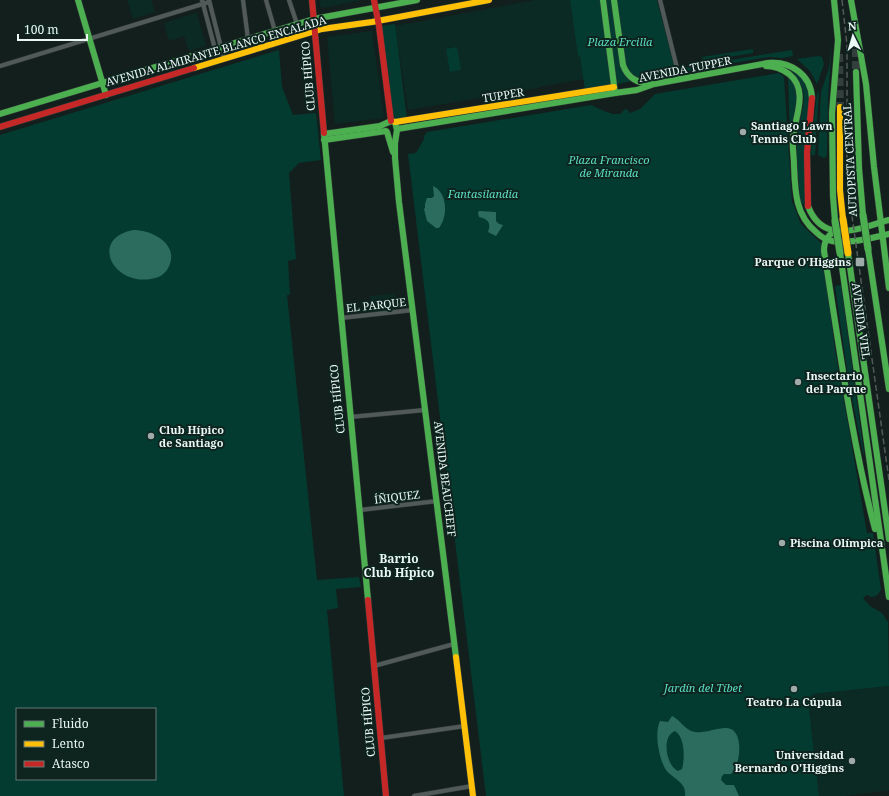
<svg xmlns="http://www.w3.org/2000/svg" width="889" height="796" font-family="'Noto Serif',serif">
<rect width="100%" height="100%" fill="#131f1c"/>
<g fill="#0c2a24">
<path d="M127,0H151L155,12L133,19Z"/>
<path d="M320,0H362L323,8L320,6Z"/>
<path d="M535,0H570L578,56H580L584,79L539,87V88L408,110L395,26Z"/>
<path d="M196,13L197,14L206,46L189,51L184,36L169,41L164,23Z"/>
<path d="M372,31L384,118L335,124L327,37Z"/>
<path d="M394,294L396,310L371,313L370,296Z"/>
<path d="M889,686V790L845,796H819L808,700L813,694Z"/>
</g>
<g fill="#033b31" fill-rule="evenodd">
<path d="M570,0H657L676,73L585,90L580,56H578Z"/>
<path d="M395,24L407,119L397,120L394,118L393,113L382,26Z"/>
<path d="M832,41L828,97L827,153L826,157L823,158L818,155L821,92L829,68Z"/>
<path d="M457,47L461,70L450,72L446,49Z"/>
<path d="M753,49V53L703,61L702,57Z"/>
<path d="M279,50L282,87L293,115L316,113L321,160L299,163L289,173L296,259L288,261L290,295H287L317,580L359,577L361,587L336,589L338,608L327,610L344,796H0V135ZM17,709H155V779H17Z"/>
<path d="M792,50L793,56L782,58L769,57L683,72L687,67Z"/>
<path d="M818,56L822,57L824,64L817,84L810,71L797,59Z"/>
<path d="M788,69L794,70L808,86L809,95L805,204L801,205C799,183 796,160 797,137C798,123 806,104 803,91C801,82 796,74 788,69Z"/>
<path d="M779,73L784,77L792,203H793L800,222L805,228L821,243L835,349L867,533H873L881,589C879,594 876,597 871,597L867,595L863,598L870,606L882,613L888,622L889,686L813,694L808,700L819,796H486L408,154L416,153L424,139V136L427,132L591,105L604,111L613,114H621L622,112L625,109L628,110L630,113L640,109L655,94Z"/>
<path d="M788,77L793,82L797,96L790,139Z"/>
<path d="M819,90L815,155H811L813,128L817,95Z"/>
<path d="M841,285L864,453L863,454L848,377L835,286Z"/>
</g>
<g fill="#2c6c5e" fill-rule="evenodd">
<path d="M433,186C448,193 448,217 439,228H436L427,221L424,209L425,208V204L427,198H432L434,196Z"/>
<path d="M479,211L496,212V221L499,224L503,225L496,236L488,232C492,222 487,219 479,217L478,213Z"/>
<path d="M133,230C154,230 182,246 167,270C164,274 160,277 155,278C114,289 88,239 133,230Z"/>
<path d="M672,716C679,719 684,728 691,731C704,736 720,725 731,729C744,735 740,767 731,774H724L722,776L721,780L726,785H734L739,796H685C687,782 673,779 666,770C659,759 654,733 660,721L668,722ZM675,731C685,737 685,759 682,769L678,771C666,766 661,736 675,731Z"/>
</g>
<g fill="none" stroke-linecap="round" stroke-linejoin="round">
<g stroke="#333f3c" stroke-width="8" stroke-dasharray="8 4" stroke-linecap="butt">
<path d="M856,37V72"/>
<path d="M839,54L840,107"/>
</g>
<g stroke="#333c39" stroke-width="5">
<g id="street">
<path d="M202,0L215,49"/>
<path d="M209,0L224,59"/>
<path d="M243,0L248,39"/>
<path d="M266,0L275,31"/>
<path d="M289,0L297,24"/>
<path d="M660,0L680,80"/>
<path d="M0,66L209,2"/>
<path d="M341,318L413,310"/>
<path d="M350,417L425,410"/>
<path d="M360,510L437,501"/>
<path d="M374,666L454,644"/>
<path d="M381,738L465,726"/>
<path d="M414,796L472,786"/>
</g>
</g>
<g stroke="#333c39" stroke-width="7">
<g id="fast">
<path d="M78,0L106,95"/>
<path d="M603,0L615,93L637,90L654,84L768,63C791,61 811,75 812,98"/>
<path d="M614,0L623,65C628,79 638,83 652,84"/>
<path d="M834,0L838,40L832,113L833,196L835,221"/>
<path d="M851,0L866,84L874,167L889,288"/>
<path d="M766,66C774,66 782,69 789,74C809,90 795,117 793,137C792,147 794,156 794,165C795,190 795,215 816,232C820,236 825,240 832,241C850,244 871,238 889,234"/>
<path d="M856,72L859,168L863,215"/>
<path d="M0,114L314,19L417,0"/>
<path d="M391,121L395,122L397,130L395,143V158L399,202L456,657"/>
<path d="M397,129L615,93"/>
<path d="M387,132L393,152"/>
<path d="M324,133L368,600"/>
<path d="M324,134L380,126L391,121"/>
<path d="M324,140L386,131"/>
<path d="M808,206C823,246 860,228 889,220"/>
<path d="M836,231C827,235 824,241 824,251C839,344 851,438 875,529"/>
<path d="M868,249L889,389"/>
<path d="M840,253L889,597"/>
<path d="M848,253L889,539"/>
</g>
</g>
<g stroke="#333c39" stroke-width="7">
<g id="slow">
<path d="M194,68L322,29L372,22L489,0"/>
<path d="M840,107V190L843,219"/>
<path d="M395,122L614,87"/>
<path d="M456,657L473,796"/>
</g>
</g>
<g stroke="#333c39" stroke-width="7">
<g id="jam">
<path d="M312,0L324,133"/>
<path d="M374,0L379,26L391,121"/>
<path d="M0,127L194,68"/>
<path d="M808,206L807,152L812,98"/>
<path d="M368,600L386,796"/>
</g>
</g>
<use href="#street" stroke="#515a58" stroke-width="4"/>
<use href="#fast" stroke="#4caf50" stroke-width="6"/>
<use href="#slow" stroke="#ffc107" stroke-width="6"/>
<use href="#jam" stroke="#c62828" stroke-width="6"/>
<path stroke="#525a58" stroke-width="1.5" stroke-dasharray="6 3" stroke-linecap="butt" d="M842,0L847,45V161L850,202L889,480"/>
<g stroke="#333c39" stroke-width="8" stroke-linecap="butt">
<g id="fast-bridge">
<path d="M863,215L868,249"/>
<path d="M835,221L840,253"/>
</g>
</g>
<g stroke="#333c39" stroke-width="8" stroke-linecap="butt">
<path id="slow-bridge" d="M843,219L848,253"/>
</g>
<use href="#fast-bridge" stroke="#4caf50" stroke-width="7"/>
<use href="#slow-bridge" stroke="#ffc107" stroke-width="7"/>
</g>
<g fill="#9faba8" stroke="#0e241f" stroke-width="1.5">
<circle cx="743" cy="132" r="4"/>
<rect x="855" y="257" width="10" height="10" rx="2"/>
<circle cx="798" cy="382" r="4"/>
<circle cx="151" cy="436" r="4"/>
<circle cx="782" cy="543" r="4"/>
<circle cx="794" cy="689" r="4"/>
<circle cx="852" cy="761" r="4"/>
</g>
<g text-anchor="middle" stroke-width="4" stroke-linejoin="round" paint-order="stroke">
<g font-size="11" font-style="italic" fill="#5bdec2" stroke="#0e241f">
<text x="620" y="46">Plaza Ercilla</text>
<text x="609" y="164">Plaza Francisco<tspan x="609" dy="13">de Miranda</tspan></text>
<text x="483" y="198">Fantasilandia</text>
<text x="703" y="692">Jardín del Tíbet</text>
</g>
<g font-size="11" fill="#eaf7f4" stroke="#0e241f">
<text transform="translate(216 51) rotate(-16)" y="4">AVENIDA ALMIRANTE BLANCO ENCALADA</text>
<text transform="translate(685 69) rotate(-11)" y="4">AVENIDA TUPPER</text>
<text transform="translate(308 76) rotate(-95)" y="4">CLUB HÍPICO</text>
<text transform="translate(503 95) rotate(-9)" y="4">TUPPER</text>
<text transform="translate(850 160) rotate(-93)" y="4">AUTOPISTA CENTRAL</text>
<text transform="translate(376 305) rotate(-6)" y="4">EL PARQUE</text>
<text transform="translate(861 321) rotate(82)" y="4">AVENIDA VIEL</text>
<text transform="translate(337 399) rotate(-96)" y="4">CLUB HÍPICO</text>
<text transform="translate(445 479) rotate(83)" y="4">AVENIDA BEAUCHEFF</text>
<text transform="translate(397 497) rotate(-7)" y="4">ÍÑIQUEZ</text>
<text transform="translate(368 722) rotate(-95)" y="4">CLUB HÍPICO</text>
</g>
<g font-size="11" font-weight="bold" fill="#eaf7f4" stroke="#0e241f" text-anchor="start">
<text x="751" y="130">Santiago Lawn<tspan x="751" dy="13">Tennis Club</tspan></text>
<text x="851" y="266" text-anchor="end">Parque O'Higgins</text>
<text x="806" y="380">Insectario<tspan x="806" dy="13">del Parque</tspan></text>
<text x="159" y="434">Club Hípico<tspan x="159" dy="13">de Santiago</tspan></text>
<text x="790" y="547">Piscina Olímpica</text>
<text x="794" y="706" text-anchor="middle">Teatro La Cúpula</text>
<text x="844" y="759" text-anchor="end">Universidad<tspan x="844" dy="13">Bernardo O'Higgins</tspan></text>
</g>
<g font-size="12" font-weight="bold" fill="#eaf7f4" stroke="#0e241f">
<text x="399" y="563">Barrio<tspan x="399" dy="14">Club Hípico</tspan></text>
</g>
</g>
<rect x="16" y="708" width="140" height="72" fill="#0e241f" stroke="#667874"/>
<rect x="24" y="721" width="20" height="6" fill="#4caf50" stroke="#667874"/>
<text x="52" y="728" font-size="12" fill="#eaf7f4">Fluido</text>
<rect x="24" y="741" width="20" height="6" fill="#ffc107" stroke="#667874"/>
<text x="52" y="748" font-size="12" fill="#eaf7f4">Lento</text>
<rect x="24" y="761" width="20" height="6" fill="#c62828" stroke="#667874"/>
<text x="52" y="768" font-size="12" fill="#eaf7f4">Atasco</text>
<g transform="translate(853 36) rotate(355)" stroke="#0e241f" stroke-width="3" paint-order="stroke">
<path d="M0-3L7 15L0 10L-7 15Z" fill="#eaf7f4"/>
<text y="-6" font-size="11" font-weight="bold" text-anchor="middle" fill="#eaf7f4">N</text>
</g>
<path d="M18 34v6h69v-6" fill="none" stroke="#eaf7f4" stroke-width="2"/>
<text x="24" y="34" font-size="12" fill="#eaf7f4" stroke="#0e241f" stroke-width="3" paint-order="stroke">100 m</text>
</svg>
